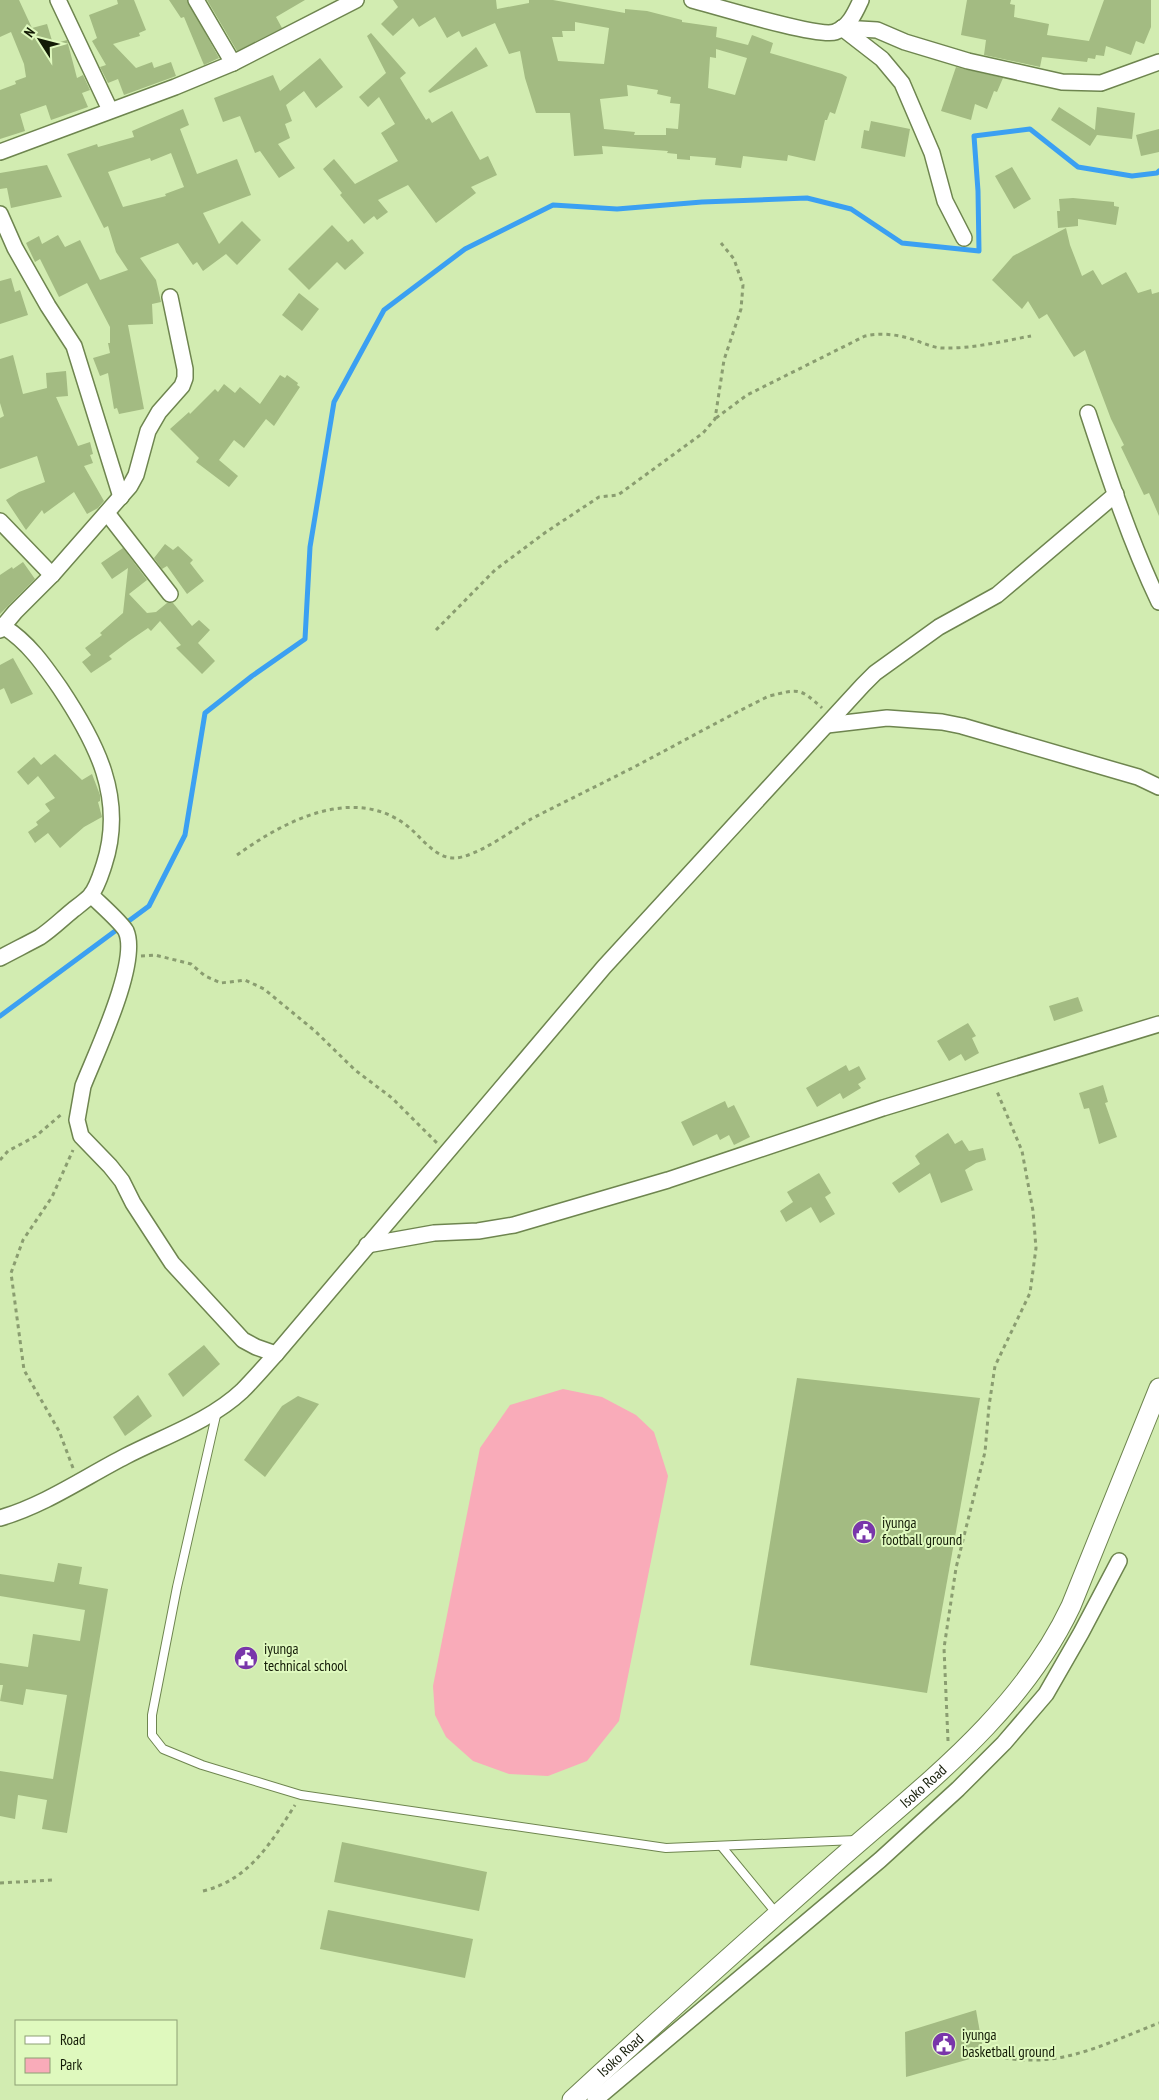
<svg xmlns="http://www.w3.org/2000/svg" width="1159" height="2100" font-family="'PT Sans Narrow',sans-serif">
<rect width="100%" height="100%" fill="#d2ecb1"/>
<path fill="#f9abb9" d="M563,1389L602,1397L636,1415L654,1432L668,1476L619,1721L587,1761L548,1776L509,1774L473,1761L446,1737L435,1715L433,1686L480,1448L510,1405Z"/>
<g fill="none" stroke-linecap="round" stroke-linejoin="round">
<path stroke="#3ba0f2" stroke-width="5" d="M0,1016L149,906L185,835L205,713L252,676L305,639L310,547L334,402L384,310L465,249L553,205L617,209L702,202L807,198L851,209L902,243L979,251L978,191L974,136L1030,129L1078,167L1132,176L1157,173L1159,171"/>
</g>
<g fill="#a3bb82" fill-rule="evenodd">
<path d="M0,0H19L32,28L47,24L53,44L67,40L77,78L83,75L90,90L82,93L88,107L51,120L46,105L20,114L25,131L0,139V90L16,84L15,81L26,77L24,64L11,32L0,37Z"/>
<path d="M117,0H134L146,30L139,33L140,36L113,44L136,68L152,62L154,68L171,62L176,76L124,95L118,79L108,83L100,67L106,65L92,41L97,38L89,15L118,4Z"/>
<path d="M169,0H187L219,58L204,65L184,17L181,18Z"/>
<path d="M207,0H305L276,17L282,28L237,51Z"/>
<path d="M393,0H496L497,9L529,3V0H553L625,13V9L647,11L682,20V22L717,27L716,37L748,45L752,35L773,43L770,53L842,74L847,77L835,114L830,112L827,120H825L815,161L788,155L787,161L743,156L741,168L715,165L716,158L690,156V160L677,159V154L667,153L668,151L602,146L603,154L574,156L570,113H536L525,78L520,51L509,54L495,23L462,37L459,31L447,38L435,17L419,27L413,18L393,36L381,24L398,7ZM575,22L609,28L604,64L558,61L552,37H563L562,31H575ZM716,49L747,58L735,95L708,88L710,57L716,58ZM627,85L658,90L657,94L671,97L670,103L680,104L678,129L666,128V135H634L635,132L604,129L600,99L628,96Z"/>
<path d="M967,0H1011L1010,4L1015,5L1014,17L1049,24L1047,35L1089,41L1104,0H1151V27L1144,44L1136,41L1131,55L1106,46L1104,56L1096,55L1095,59L1088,58L1087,62L1042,57L1040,67L984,55L986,40L961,35Z"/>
<path d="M371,33L406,73L400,78L426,120L429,118L432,123L452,111L480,160L488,156L497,175L471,187L476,193L436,223L408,185L378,200L388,212L377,220L374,216L364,224L340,195L342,193L323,169L334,159L355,184L398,161L381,133L395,124L379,97L368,107L359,97L386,73L367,36Z"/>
<path d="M476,47L488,66L430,93L428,91Z"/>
<path d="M320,58L343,87L316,108L304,91L286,105L292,121L285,124L290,138L278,144L295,168L279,178L260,151L255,153L240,116L223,122L214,98L273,75L280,91Z"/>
<path d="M956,67L1003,78L997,92L994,91L987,109L975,104L971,120L941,111Z"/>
<path d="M1059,107L1095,130L1097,107L1135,113L1132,139L1097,135L1090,146L1051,120Z"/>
<path d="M183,109L189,125L180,129L197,174L237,159L251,195L203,213L219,244L242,221L261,240L237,265L226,254L203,271L197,262L193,265L178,243L140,258L156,280L161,302L152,304L153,324L128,325L144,409L119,414L117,408L114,409L108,373L100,376L93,358L110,353L108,343H110V327L87,283L59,297L40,259L35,262L26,243L39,236L42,244L58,235L65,247L80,240L100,280L128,270L116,252L108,226L104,228L67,154L97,144L98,147L134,137L132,131ZM171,153L184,187L165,194L166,196L123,207L108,172L150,158L151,161Z"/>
<path d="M871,121L910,129L905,157L861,148L864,130L869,131Z"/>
<path d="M1159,129V152L1141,156L1136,135Z"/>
<path d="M47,165L62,197L11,208L7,188L0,189V173Z"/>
<path d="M1012,167L1031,199L1014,209L995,176Z"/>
<path d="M1073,198L1114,202V206L1119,207L1116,225L1078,219V226L1058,228L1057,211H1060L1059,199Z"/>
<path d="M332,225L348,242L352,239L364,253L345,270L337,262L309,290L288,269Z"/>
<path d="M1066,228L1070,245L1082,276L1093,270L1102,285L1126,272L1138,293L1151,289L1152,294L1159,292V516L1149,493L1144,495L1121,447L1124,445L1111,419L1085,350L1074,357L1047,314L1039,319L1028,301L1022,309L992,280L1013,256Z"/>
<path d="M11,278L15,292L20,290L28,315L0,324V281Z"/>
<path d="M299,293L319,309L302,331L282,315Z"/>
<path d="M13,355L23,394L47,388L46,373L66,371L68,396L56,397L78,446L90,442L93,454L90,455L93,463L84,466L104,501L98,508L87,514L74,492L44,514L42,510L26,530L6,500L19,492L45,482L37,456L0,469V418L4,416L0,403V359Z"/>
<path d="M280,375L285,378L287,375L298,383L297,385L300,387L274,426L266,419L244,448L234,440L219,460L238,476L229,487L196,462L199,458L170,429L189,412L190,414L215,389L218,392L224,384L235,393L240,387L260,404Z"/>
<path d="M165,544L173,550L178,546L193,560L190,563L204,581L187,594L167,566L162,569L154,558Z"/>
<path d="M123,548L147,580L129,594L147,613L156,612L167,603H173L192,626L199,620L210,630L198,643L215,661L202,674L176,648L181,645L160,621L151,631L148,628L129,641L109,656L112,659L91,673L82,662L91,655L85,648L102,635L100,633L123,613L128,568L112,579L101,563Z"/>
<path d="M23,562L35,579L0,614V575L12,567L13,569Z"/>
<path d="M13,658L33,694L11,704L4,688L0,690V665Z"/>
<path d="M55,754L82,780L92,774L100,795V801L98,802L102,817L84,827L60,848L48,833L35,843L28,832L38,825L36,822L50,811L45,804L55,798L38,776L28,785L17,772L34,757L41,765Z"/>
<path d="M1078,997L1083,1011L1054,1021L1049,1006Z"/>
<path d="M968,1023L976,1036L972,1038L979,1053L965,1061L961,1054L949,1061L937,1041Z"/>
<path d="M846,1065L849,1071L859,1066L866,1079L858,1084L861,1088L843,1099L840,1093L817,1107L806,1088Z"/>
<path d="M1103,1085L1108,1102L1105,1103L1117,1137L1099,1144L1089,1108L1084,1109L1079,1093Z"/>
<path d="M725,1101L728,1108L734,1105L750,1137L734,1145L729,1135L720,1140L717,1134L693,1146L681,1122Z"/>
<path d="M948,1133L955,1144L962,1140L969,1151L983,1148L986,1160L976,1163L965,1170L973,1190L941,1203L930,1173L899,1193L892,1183L920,1164L915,1156L918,1153Z"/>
<path d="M819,1173L831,1193L825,1197L835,1214L820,1223L811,1207L786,1222L780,1211L793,1202L787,1192Z"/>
<path d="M204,1345L220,1364L183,1397L168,1374Z"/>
<path d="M797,1378L980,1398L927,1693L750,1665Z"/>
<path d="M138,1395L152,1416L125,1436L113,1417Z"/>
<path d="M298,1396L319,1404L265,1477L244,1460L282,1406Z"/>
<path d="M58,1563L82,1567L79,1584L108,1589L67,1833L42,1829L47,1800L18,1795L15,1819L0,1816V1771L53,1779L67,1695L26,1689L23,1705L0,1701L3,1685H0V1663L28,1667L33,1634L80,1641L85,1610L0,1596V1574L54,1582Z"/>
<path d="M342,1842L487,1872L479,1911L334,1882Z"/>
<path d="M328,1910L473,1939L465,1978L320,1949Z"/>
<path d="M976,2010L984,2055L906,2077L905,2032Z"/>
</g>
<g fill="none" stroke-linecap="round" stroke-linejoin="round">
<g stroke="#6e854f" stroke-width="10">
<g id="service">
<path d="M217,1411L177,1587L152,1715V1735L163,1749L202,1765L301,1795L666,1848L856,1840"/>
<path d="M722,1847L777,1914"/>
</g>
</g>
<g stroke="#6e854f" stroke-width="18">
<g id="minor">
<path d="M58,0L110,110"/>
<path d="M196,0L233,63"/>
<path d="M692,0C715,6 819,38 835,32C849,27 855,13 861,0"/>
<path d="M842,28L877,30L905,42L968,61L1062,82L1101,83L1159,62"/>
<path d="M842,28L882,59L902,83L932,153L945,201L964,238"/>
<path d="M0,152L175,87L233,63L356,0"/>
<path d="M0,214L15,248L48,306L74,346L121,497"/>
<path d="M1088,413C1109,477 1130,541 1159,602"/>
<path d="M107,513L170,594"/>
<path d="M0,521L52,575"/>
<path d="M0,630L15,612L52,575L130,486L136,475L148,431L159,412L182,386L185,378V369L170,297"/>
<path d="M827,725L887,718L942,722L962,726L1138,777L1159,787"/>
<path d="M91,895C99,903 121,922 126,931C140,962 95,1055 83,1086L77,1120L81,1136L110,1166L122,1181L133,1203L172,1263L243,1340L256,1347L276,1354"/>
<path d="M0,958C13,951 27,944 40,937C52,929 62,919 73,910C78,906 85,901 90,896C97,888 101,874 104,865C126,798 96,742 60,688C44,665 28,642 4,627"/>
<path d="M367,1245L434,1233L478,1231L514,1225L668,1180L883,1108L1159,1024"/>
<path d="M0,1518C45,1505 85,1477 126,1456C165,1436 210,1421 242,1391C254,1379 265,1366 276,1354L604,967L863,685L875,673L939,627L997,595L1116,494"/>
<path d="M595,2100L880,1860L958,1789L1004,1743L1046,1694L1081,1633L1119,1561"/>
</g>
</g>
<g stroke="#6e854f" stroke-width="21">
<g id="tertiary">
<path id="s1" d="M572,2100C658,2020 745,1943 833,1865C921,1787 1019,1716 1071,1606L1159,1388"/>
</g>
</g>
<g stroke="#8a9d70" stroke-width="3" stroke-dasharray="4 4" stroke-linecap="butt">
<path d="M716,418L747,395L865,336C882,332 901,335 917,341C926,344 934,348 943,348C972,349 1003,341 1031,336"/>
<path d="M436,630L495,570L546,532L599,497L618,495L703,433L715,419L724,360L741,309L743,285L734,259L721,243"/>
<path d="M237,855C284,821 353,785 406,825C421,836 434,858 454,858C475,858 513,830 531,819C566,801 601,784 636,766C680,743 724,718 769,696C799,689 799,687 822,708"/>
<path d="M141,956L155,955L191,964L205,976L221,983L245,980L264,989L315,1031L355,1070L392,1098L437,1143"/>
<path d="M0,1160L8,1151L36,1136L63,1113"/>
<path d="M73,1468L59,1431L24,1370L11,1273L23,1240L52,1197L73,1150"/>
<path d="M948,1741L944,1648L956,1568L985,1452L989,1406L995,1366L1030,1293L1036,1248L1033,1211L1022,1151L996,1089"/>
<path d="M0,1883L54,1880"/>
<path d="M203,1891C249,1880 271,1843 295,1805"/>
<path d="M989,2054C1001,2057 1014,2060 1027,2060C1073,2062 1117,2039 1159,2023"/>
</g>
<use href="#service" stroke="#fff" stroke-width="8"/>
<use href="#minor" stroke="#fff" stroke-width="15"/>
<use href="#tertiary" stroke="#fff" stroke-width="19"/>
</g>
<defs>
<g id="civic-disc" transform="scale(1.25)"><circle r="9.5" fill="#7936aa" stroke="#dff9be"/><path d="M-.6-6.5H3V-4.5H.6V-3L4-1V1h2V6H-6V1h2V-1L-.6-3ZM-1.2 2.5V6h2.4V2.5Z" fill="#fff"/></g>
</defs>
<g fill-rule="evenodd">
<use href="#civic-disc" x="864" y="1532"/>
<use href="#civic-disc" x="246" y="1658"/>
<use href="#civic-disc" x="944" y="2044"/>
</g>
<g text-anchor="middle" stroke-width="4" stroke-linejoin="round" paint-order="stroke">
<g font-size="15" fill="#131b06" stroke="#dff9be" text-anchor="start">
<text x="882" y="1528">iyunga<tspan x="882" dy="17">football ground</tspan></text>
<text x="264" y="1654">iyunga<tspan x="264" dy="17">technical school</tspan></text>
<text x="962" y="2040">iyunga<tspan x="962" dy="17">basketball ground</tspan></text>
</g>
<g font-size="15" fill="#131b06" stroke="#dff9be">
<text dy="5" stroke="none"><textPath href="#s1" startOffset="471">Isoko Road</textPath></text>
<text dy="5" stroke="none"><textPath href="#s1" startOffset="66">Isoko Road</textPath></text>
</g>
</g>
<rect x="15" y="2020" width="162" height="65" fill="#dff9be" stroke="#8da074"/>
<rect x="25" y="2036" width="25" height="8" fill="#ffffff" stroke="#8da074"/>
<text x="60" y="2045" font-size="15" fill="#131b06">Road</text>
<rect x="25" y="2058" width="25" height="15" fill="#f9abb9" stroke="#8da074"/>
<text x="60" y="2070" font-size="15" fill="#131b06">Park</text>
<g transform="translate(40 40) rotate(306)" stroke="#dff9be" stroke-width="4" paint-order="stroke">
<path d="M0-4L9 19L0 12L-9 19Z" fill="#131b06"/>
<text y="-8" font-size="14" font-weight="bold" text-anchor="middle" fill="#131b06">N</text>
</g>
</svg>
